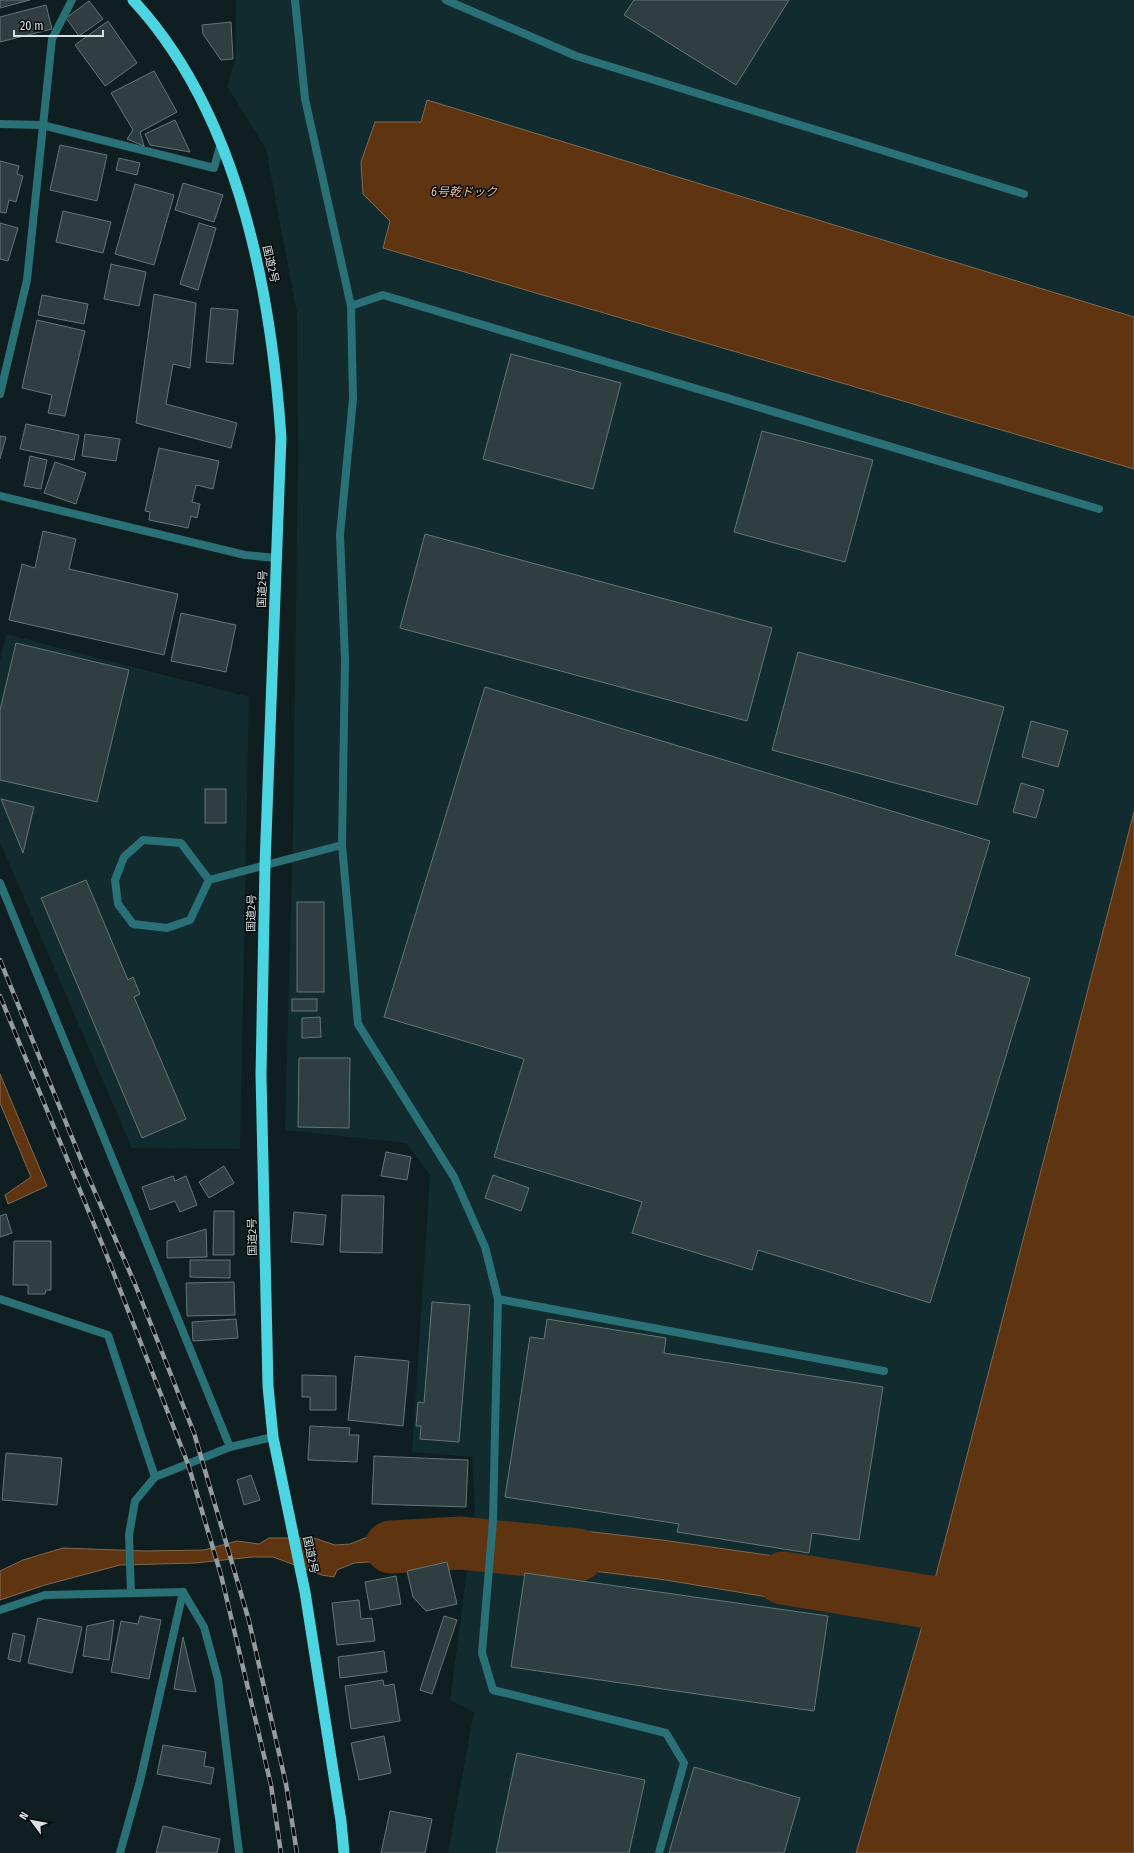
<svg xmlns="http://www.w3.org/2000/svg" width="1134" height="1853" font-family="'Fira Sans Condensed','Noto Sans JP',sans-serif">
<rect width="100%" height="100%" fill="#0f1e20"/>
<g fill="#122b2e">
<path d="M236,0H1134V812L929,1602L856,1853H448L474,1712L450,1700L475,1509L472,1457L412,1452L430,1175L406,1143L285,1130L293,832L298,456L297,313L266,149L227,86L235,62Z"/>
<path d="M6,634L249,697L240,1149L132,1148L0,842V660Z"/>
</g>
<g fill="#5e3510" stroke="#82694f">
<path d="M427,100L1134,317V469L383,248L390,221L363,194L361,162L375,122H421Z"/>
<path d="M1134,812V1853H856L929,1602Z"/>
<path d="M0,1074L47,1186L8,1204L5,1195L31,1177L0,1103Z"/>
<path d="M506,1522L662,1540L858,1568L851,1611L666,1580L504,1560Z"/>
<path d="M465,1525L463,1556L354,1563L337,1570L334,1577L322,1575L273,1557H252L195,1563L120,1565L45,1585L0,1600V1571L23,1560L63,1548L145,1551L204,1550L237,1541L259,1544L269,1538H314L335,1545L350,1544L375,1534L408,1527Z"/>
</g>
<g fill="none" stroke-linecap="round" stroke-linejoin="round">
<g stroke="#5e3510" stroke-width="53">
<path d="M391,1547L461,1543L578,1555"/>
<path d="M783,1578L929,1602"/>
</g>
</g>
<g fill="#2f3f41" stroke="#647678">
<path d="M0,0H30L0,8Z"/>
<path d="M634,0H789L736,85L624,15Z"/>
<path d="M89,1L103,19L79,36L66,18Z"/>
<path d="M46,5L52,29L0,42V17Z"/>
<path d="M108,21L137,63L105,86L75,45Z"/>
<path d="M231,22L233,59L221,60L203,34L202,25Z"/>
<path d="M154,71L177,112L140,132L144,146L127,139L133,130L111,93Z"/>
<path d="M175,120L190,152L150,145L145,134Z"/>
<path d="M60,145L107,155L97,201L50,190Z"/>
<path d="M119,158L140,163L137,175L116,170Z"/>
<path d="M0,161L19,166L17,174L23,176L16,202L9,200L6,213L0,212Z"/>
<path d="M183,183L223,195L214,222L175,210Z"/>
<path d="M135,184L174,195L154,265L115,254Z"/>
<path d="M63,211L111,222L103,253L56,242Z"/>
<path d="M0,223L18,228L8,261L0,259Z"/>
<path d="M199,223L216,228L198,290L180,284Z"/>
<path d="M111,264L146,272L139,306L104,299Z"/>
<path d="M154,294L196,303L190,368L173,364L166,404L237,423L231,448L136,423Z"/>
<path d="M42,295L88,304L84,324L38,315Z"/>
<path d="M211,308L238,310L233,364L206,362Z"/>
<path d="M37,320L85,331L65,416L48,413L52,395L22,388Z"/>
<path d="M511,354L621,383L593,489L483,459Z"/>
<path d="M26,424L79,435L74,460L20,449Z"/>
<path d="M762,431L873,460L845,562L734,532Z"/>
<path d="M85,434L120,439L116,461L82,456Z"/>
<path d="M0,436L6,437L0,459Z"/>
<path d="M159,448L219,461L213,489L196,485L192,502L200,504L197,518L191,516L188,528L149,520L150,512L145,511Z"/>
<path d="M30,456L47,460L41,489L24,486Z"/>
<path d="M55,462L86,473L76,504L44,493Z"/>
<path d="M43,531L76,539L69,569L178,594L164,655L9,620L22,564L35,568Z"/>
<path d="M425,534L772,628L747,721L400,628Z"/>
<path d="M181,613L236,625L226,672L171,661Z"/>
<path d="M16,643L129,670L97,802L0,780V710Z"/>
<path d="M798,652L1004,707L977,805L772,750Z"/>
<path d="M485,687L990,841L955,955L1030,978L930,1303L758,1250L752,1270L632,1233L642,1202L494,1157L524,1059L384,1017Z"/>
<path d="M1031,721L1068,731L1058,767L1022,757Z"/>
<path d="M1021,783L1044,790L1036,818L1013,812Z"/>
<rect x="205" y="789" width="21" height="34"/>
<path d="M1,799L34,807L23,853Z"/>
<path d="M86,880L128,980L133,977L140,994L134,997L186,1119L142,1138L41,898Z"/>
<rect x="297" y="902" width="27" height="90"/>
<rect x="292" y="999" width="25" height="12"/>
<path d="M320,1017L321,1037L302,1038V1018Z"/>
<path d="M299,1058H350L349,1128L298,1127Z"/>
<path d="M386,1152L411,1157L407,1180L381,1176Z"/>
<path d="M224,1166L234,1183L209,1198L199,1182Z"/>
<path d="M493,1175L529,1188L521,1211L485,1198Z"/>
<path d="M173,1176L175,1181L186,1176L197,1205L180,1212L175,1201L150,1210L142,1187Z"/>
<path d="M342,1195L384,1196L382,1253L340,1252Z"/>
<path d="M214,1211H234V1255H213Z"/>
<path d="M294,1212L326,1215L323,1245L291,1242Z"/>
<path d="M6,1214L12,1233L0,1237V1216Z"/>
<path d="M206,1229L207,1257L167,1258V1241Z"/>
<path d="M14,1241H51V1290H46L45,1294H28V1285H13Z"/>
<path d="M190,1260H230V1278L190,1277Z"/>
<path d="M234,1282L235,1315L187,1316L186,1283Z"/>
<path d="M432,1302L470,1305L459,1442L420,1439L421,1426H416L418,1402L424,1403Z"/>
<path d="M236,1319L238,1338L193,1341L192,1322Z"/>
<path d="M547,1319L666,1338L664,1353L883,1387L859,1540L812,1533L809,1553L677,1532L679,1524L505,1497L530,1337L544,1339Z"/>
<path d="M355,1356L409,1361L403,1426L348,1420Z"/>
<path d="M302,1375L336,1376V1410H310V1397H302Z"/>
<path d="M310,1426L350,1428L349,1435H359L357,1462L308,1460Z"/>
<path d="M6,1453L62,1458L57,1505L2,1500Z"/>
<path d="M374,1456L468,1460L466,1507L372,1504Z"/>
<path d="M251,1475L260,1500L244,1505L237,1480Z"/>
<path d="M447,1562L457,1604L426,1611L413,1597L407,1571Z"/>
<path d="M525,1573L828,1616L814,1711L511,1667Z"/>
<path d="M396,1576L401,1604L370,1610L365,1582Z"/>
<path d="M359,1600L361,1619L372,1618L375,1641L337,1645L332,1603Z"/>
<path d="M140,1616L161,1620L149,1679L111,1672L121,1621L138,1624Z"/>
<path d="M444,1616L457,1620L432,1694L420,1690Z"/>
<path d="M38,1618L82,1627L72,1673L28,1663Z"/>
<path d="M114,1620L109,1660L83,1656L87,1626Z"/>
<path d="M13,1633L25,1636L20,1662L8,1659Z"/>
<path d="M183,1637L196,1692L174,1689Z"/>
<path d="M384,1651L387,1672L340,1678L338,1657Z"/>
<path d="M383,1680L384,1686L394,1684L400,1721L351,1729L345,1686Z"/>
<path d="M384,1736L391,1773L359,1780L351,1743Z"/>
<path d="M163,1745L206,1752L204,1766L214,1768L211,1784L157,1774Z"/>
<path d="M517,1753L645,1780L629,1853H496Z"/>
<path d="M694,1767L800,1798L784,1853H669Z"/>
<path d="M390,1811L432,1819L425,1853H381Z"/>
<path d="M163,1826L220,1839L217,1853H156Z"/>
</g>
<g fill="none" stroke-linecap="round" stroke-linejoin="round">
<g stroke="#297077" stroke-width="8">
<path d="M446,0L576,56L1024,194"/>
<path d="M351,306L383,295L1099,509"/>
<path d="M342,845L358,1024L454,1177L485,1247L498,1299L493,1521L482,1653L493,1690L666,1733L684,1763L659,1853"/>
<path d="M209,880L181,843L143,840L124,857L115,880L118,904L133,924L167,928L190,920L209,880L342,845L345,660L340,535L353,399L351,306L305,99L295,0"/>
<path d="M498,1299L884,1371"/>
</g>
<g stroke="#297077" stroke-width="8">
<path d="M0,124L42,125L214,168L221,143"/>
<path d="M0,394L27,280L52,39L72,0"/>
<path d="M0,496L245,555L276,558"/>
<path d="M0,883L230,1447"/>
<path d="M0,1299L108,1335L155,1477"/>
<path d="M183,1592L204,1627L218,1679L239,1853"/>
<path d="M131,1593L129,1535L135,1501L155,1477L230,1447L273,1437"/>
<path d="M0,1610L45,1595L183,1592"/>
<path d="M120,1853L140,1781L183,1592"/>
</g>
<path stroke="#4cd4e0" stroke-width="11" d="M133,0C238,113 271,289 281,437L265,865L261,1075L268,1386L273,1437L305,1592L341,1821L344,1853"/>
<g stroke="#929d9f" stroke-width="4.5">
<g id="rail">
<path d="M0,960L84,1167L135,1284L194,1433L249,1621L286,1784L297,1853"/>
<path d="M0,996L105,1251L188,1464L221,1575L271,1785L281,1853"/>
</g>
</g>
<use href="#rail" stroke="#030708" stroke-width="3" stroke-dasharray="9" stroke-linecap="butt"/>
</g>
<g text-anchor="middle" stroke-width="3" stroke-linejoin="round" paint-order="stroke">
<g font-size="11" fill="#d7e1e2" stroke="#030708">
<text transform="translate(271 264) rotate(77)" y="4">国道2号</text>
<text transform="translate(262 589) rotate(-88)" y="4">国道2号</text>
<text transform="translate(251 913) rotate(-89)" y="4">国道2号</text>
<text transform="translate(252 1237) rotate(-91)" y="4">国道2号</text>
<text transform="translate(311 1555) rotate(78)" y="4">国道2号</text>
</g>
<g font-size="12" font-style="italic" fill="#f5c39d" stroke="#030708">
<text x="464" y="196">6号乾ドック</text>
</g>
</g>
<g transform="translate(32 1821) rotate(302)" stroke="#030708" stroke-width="3" paint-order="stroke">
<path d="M0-3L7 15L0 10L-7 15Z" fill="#d7e1e2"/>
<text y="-6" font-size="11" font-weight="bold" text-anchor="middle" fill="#d7e1e2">N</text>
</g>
<path d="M14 30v6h89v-6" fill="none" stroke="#d7e1e2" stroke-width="2"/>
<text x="20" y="30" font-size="12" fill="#d7e1e2" stroke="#030708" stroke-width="3" paint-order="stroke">20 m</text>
</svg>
